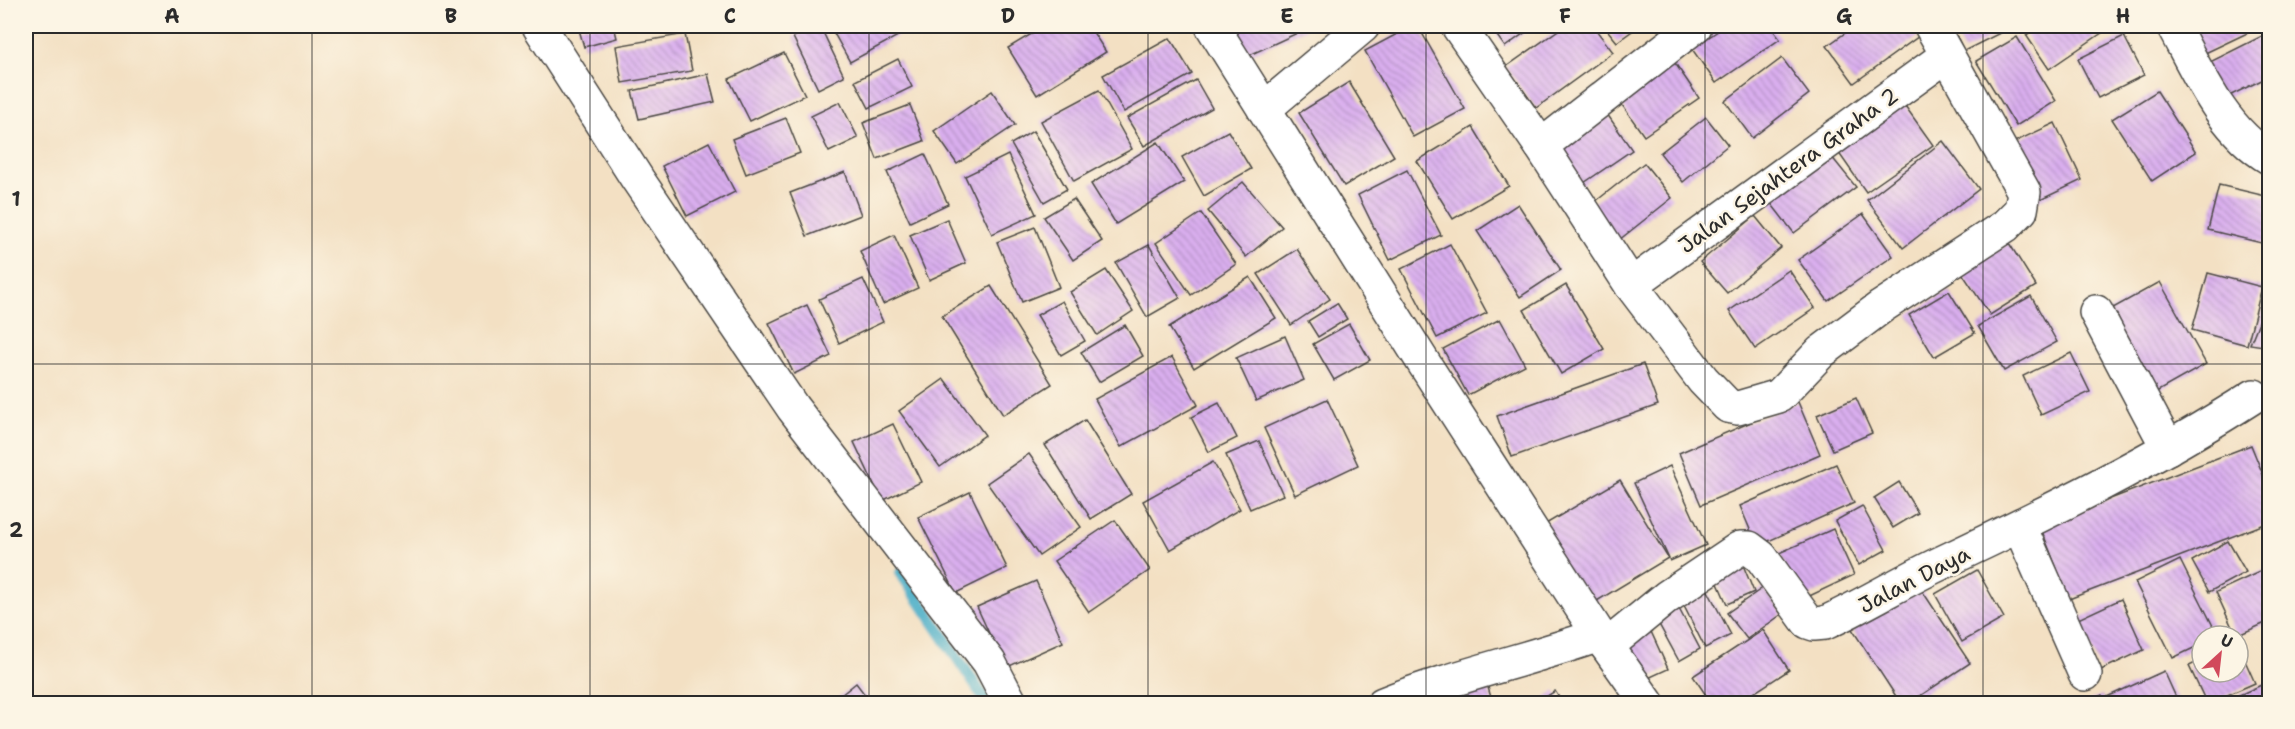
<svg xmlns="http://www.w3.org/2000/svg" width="2295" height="729" font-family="'Shantell Sans',sans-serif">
<defs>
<pattern id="building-back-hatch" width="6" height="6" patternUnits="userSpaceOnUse" patternTransform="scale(1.5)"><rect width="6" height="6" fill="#daafef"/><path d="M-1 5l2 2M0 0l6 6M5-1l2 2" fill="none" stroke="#b18fc2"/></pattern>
</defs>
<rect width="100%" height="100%" fill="#fcf5e5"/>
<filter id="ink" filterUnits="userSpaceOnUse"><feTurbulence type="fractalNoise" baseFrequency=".0167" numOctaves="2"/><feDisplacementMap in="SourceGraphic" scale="12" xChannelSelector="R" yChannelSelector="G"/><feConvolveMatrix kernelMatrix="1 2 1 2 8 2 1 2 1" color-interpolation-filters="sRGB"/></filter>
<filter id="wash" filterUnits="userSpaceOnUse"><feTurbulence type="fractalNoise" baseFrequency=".008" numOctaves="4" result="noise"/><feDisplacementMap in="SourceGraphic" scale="24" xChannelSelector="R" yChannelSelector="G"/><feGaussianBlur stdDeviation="1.35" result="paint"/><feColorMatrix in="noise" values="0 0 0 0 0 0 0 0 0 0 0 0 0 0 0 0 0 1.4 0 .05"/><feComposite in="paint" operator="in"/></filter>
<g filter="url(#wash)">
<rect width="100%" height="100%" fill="#f3e0c3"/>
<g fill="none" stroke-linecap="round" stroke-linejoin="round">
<path stroke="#48adc7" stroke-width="12" d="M901,573L988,704"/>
</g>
<g id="blocks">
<g fill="url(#building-back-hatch)">
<path d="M578,26H614L617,38L584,47Z"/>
<path d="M816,26H820L844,76L818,89L793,37Z"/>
<path d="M830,26H904L907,31L850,62Z"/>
<path d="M1045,26H1089L1106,52L1037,95L1008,48Z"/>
<path d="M1225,26H1304L1306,29L1241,59Z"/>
<path d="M1412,26H1418L1465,109L1413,137L1365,51Z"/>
<path d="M1490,26H1534L1505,47Z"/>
<path d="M1564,26H1593L1613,52L1536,108L1506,67Z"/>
<path d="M1604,26H1639L1617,42Z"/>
<path d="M1725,26H1770L1780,39L1716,83L1692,49Z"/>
<path d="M1855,26H1922L1926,31L1854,83L1827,46Z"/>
<path d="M1952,26H2006L2008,29L1964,51Z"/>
<path d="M2040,26H2112L2049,69L2026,35Z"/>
<path d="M2184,26H2262L2199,56Z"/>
<path d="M2270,32V76L2221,100L2204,65Z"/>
<path d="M685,34L692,71L622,83L616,46Z"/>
<path d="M2124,36L2144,75L2098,98L2078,59Z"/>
<path d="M2017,37L2056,101L2016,126L1976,61Z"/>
<path d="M1170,38L1192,74L1124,112L1103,75Z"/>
<path d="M784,53L805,95L750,121L729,79Z"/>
<path d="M1782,58L1809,94L1752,138L1725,101Z"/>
<path d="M898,59L912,87L869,108L855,81Z"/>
<path d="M1675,63L1699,98L1644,136L1620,102Z"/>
<path d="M708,74L715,102L639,119L632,91Z"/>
<path d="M1196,80L1212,108L1144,146L1127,118Z"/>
<path d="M1349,82L1394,156L1344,186L1299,113Z"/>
<path d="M1099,90L1132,149L1074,181L1041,121Z"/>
<path d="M992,91L1015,125L957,164L934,131Z"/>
<path d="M2157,91L2196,152L2152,181L2112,119Z"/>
<path d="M840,102L858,138L829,152L811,116Z"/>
<path d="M1903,103L1933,145L1866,192L1836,149Z"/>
<path d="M910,105L924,141L877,159L863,123Z"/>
<path d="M1605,111L1632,150L1575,189L1548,150Z"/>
<path d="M1706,117L1728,145L1683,182L1660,153Z"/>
<path d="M786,118L800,153L746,174L732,139Z"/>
<path d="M2055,123L2082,180L2038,201L2010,144Z"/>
<path d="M1473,127L1509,186L1453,219L1417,161Z"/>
<path d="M1033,131L1067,189L1044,202L1011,144Z"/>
<path d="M1228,131L1251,169L1204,196L1182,157Z"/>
<path d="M1943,141L1979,189L1903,248L1867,200Z"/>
<path d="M709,142L735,192L687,216L662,166Z"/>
<path d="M1158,142L1184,182L1116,224L1091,184Z"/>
<path d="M1827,151L1856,187L1794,233L1766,197Z"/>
<path d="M925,154L948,204L910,222L887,172Z"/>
<path d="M1008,155L1036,214L992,234L965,176Z"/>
<path d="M1644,163L1672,198L1614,244L1586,209Z"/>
<path d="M1407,170L1441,235L1390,260L1358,195Z"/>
<path d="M845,172L861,215L807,236L790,193Z"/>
<path d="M1243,182L1282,227L1246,257L1208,211Z"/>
<path d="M2219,185L2270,197V245L2208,230Z"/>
<path d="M1074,199L1102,241L1073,260L1044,217Z"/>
<path d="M1518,204L1561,270L1520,297L1477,231Z"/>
<path d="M1201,213L1236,264L1191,295L1156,243Z"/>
<path d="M1863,214L1893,256L1828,301L1798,260Z"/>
<path d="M1755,216L1781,248L1727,293L1700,262Z"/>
<path d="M947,219L966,263L929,280L910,235Z"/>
<path d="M1035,227L1059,287L1022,302L997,242Z"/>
<path d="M894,235L918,288L883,304L860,251Z"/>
<path d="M2009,243L2036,286L1990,315L1962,273Z"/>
<path d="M1450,244L1487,313L1437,338L1401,269Z"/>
<path d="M1149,245L1180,298L1147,317L1116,263Z"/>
<path d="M1297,249L1330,299L1291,325L1258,274Z"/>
<path d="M1106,270L1133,311L1097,335L1070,292Z"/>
<path d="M1789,270L1815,308L1755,349L1729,311Z"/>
<path d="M2208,273L2262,287L2247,345L2192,330Z"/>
<path d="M1250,277L1276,318L1194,368L1169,327Z"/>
<path d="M863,279L883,322L839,343L819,299Z"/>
<path d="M2160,282L2206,364L2151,395L2104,313Z"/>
<path d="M1566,285L1604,349L1561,374L1524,310Z"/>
<path d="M991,286L1052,384L1003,415L942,316Z"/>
<path d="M1949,291L1975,333L1934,357L1909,315Z"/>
<path d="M2031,296L2057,342L2004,371L1978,326Z"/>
<path d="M2269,297L2270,347L2250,344Z"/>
<path d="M1062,301L1085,341L1061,355L1037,315Z"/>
<path d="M1337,303L1347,319L1318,337L1308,321Z"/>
<path d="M807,305L831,356L794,374L769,323Z"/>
<path d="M1500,319L1525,365L1468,395L1443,349Z"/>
<path d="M1349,324L1370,360L1334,380L1313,344Z"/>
<path d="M1125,325L1143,356L1099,382L1081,352Z"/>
<path d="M1285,336L1304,380L1256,401L1236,358Z"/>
<path d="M2071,353L2090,392L2041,415L2023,376Z"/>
<path d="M1172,357L1198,405L1121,447L1095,399Z"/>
<path d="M1643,364L1658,405L1512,457L1497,416Z"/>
<path d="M944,379L985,435L940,467L899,411Z"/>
<path d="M1856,398L1872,433L1833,450L1817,415Z"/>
<path d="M1327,399L1358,465L1295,495L1264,428Z"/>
<path d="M1798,402L1820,454L1701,505L1679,453Z"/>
<path d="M1219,403L1237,438L1209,452L1191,417Z"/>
<path d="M1085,420L1131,494L1091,519L1045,445Z"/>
<path d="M893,424L921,482L882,501L854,442Z"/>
<path d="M1259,441L1283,495L1250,509L1226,455Z"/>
<path d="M2251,445L2270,492V522L2069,599L2040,526Z"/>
<path d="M2270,448V464L2263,451Z"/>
<path d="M1029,454L1081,527L1039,556L987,483Z"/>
<path d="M1213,462L1240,509L1170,550L1143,501Z"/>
<path d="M1836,464L1854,503L1757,546L1740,506Z"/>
<path d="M1670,466L1706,545L1670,561L1634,483Z"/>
<path d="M1620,480L1668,558L1587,607L1539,528Z"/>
<path d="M1899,482L1918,513L1893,528L1874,498Z"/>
<path d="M970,492L1007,568L956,593L918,517Z"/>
<path d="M1862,506L1886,550L1859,565L1835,521Z"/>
<path d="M1115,520L1150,570L1089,612L1054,561Z"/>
<path d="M1833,529L1854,575L1801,600L1779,553Z"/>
<path d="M2228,541L2246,572L2209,592L2192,561Z"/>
<path d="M1741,560L1754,592L1727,604L1713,572Z"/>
<path d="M2180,560L2218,636H2202V644L2173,658L2135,582Z"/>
<path d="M2270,567V621L2236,636L2216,592Z"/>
<path d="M1977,570L2004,618L1962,642L1935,594Z"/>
<path d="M1036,581L1063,642L1005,668L977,607Z"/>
<path d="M1917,583L1970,663L1908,704H1901L1850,626Z"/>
<path d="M1705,585L1731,635L1705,648L1680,598Z"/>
<path d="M1764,587L1782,614L1747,639L1727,613Z"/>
<path d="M2121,599L2144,650L2101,670L2078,619Z"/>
<path d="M1676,603L1700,649L1679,661L1654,615Z"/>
<path d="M1648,625L1668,669L1644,680L1624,636Z"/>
<path d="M1763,630L1789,670L1737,704H1712L1693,676Z"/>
<path d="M2238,645L2255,683L2207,704L2189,666L2202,660V672H2238Z"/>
<path d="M2164,671L2179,704H2110L2107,697Z"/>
<path d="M2270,681V704H2220Z"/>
<path d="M856,683L872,704H830Z"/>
<path d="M1487,684L1493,704H1448L1446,697Z"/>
<path d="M1555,691L1563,704H1535Z"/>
<path d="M2102,695L2106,704H2083Z"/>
</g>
</g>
</g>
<g filter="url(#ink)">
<use href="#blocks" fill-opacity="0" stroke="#494642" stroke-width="1.5"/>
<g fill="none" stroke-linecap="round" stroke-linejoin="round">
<g stroke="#494642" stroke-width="36">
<g id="minor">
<path d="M539,26L638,180L793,408L989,662L1011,704"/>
<path d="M1458,26L1541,146L1631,285L1703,380L1728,406L1738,408L1779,396L1821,352L1881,307L2005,226L2021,210L2024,192L1931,26"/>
<path d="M2173,26C2198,72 2222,130 2270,158"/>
<path d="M1264,109L1363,26"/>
<path d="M1541,146L1695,26"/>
<path d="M1631,285L1946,56"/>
<path d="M2096,312L2168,448"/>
<path d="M2020,527L2085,674"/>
<path d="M1607,646L1667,597L1740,548H1749L1761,557L1808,622L1814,624L1825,623C1864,605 1901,582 1939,564C2047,513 2153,461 2254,396"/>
<path d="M1383,704C1453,676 1528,660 1599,635"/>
</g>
</g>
<g stroke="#494642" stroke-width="36">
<path id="tertiary" d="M1212,26L1425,365L1599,635L1648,704"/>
</g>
<use href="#minor" stroke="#fff" stroke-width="33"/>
<use href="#tertiary" stroke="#fff" stroke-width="33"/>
</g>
</g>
<path fill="none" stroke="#2b2b2b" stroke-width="1.5" stroke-opacity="0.55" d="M312,26V704M590,26V704M869,26V704M1148,26V704M1426,26V704M1705,26V704M1983,26V704M26,364H2270"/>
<g text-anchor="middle" stroke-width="5" stroke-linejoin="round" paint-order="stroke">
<g font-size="22" fill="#2b2b2b" stroke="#fcf5e5">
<text transform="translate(1788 170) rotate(-36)" y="8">Jalan Sejahtera Graha 2</text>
<text transform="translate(1914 579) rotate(-27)" y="8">Jalan Daya</text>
</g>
</g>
<rect width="2295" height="729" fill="none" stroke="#fcf5e5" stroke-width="66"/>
<g transform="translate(2220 654) rotate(27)"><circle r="28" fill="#fcf5e5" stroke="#a8a49b" stroke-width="1.5"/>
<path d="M0-4.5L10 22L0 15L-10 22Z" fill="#d1495b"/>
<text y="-9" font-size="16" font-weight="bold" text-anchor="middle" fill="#2b2b2b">U</text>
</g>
<rect x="33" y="33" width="2229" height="663" fill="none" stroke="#2b2b2b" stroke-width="2"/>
<g font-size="20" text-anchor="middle" font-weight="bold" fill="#2b2b2b">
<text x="172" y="23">A</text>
<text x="451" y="23">B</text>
<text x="730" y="23">C</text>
<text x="1008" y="23">D</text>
<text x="1287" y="23">E</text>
<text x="1565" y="23">F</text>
<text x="1844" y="23">G</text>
<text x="2123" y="23">H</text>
<text x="16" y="206">1</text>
<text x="16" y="537">2</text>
</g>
</svg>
